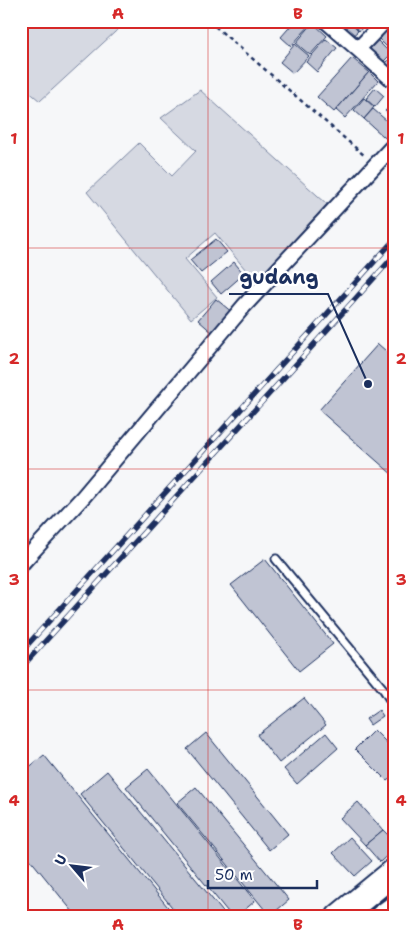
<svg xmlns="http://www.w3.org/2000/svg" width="415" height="938" font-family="'Shantell Sans',sans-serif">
<rect width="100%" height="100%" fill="#f6f7f9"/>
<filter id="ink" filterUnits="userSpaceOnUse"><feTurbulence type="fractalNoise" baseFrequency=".02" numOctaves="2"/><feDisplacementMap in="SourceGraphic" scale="10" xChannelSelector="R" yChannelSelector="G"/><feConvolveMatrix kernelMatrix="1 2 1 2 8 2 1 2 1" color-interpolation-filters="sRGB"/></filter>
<g filter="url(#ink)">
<g fill="#d6d9e2" stroke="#7884a0">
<path d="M21,21H127L40,101L21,85Z"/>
<path d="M200,90L327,204L256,282L215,233L185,259L217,297L191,319L87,192L139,143L172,176L196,151L161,118Z"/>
</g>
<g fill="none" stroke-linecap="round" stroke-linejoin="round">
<path stroke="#707c99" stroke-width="4.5" d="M21,575L40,553"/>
</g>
<g fill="#c0c4d3" stroke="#1b2f5e">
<path d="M295,21H308L311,24L291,46L281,37Z"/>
<path d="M340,21H349L358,31L350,38L337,24Z"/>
<path d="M350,21H370L359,31Z"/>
<path d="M313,23L327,36L310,55L296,43Z"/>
<path d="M384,28L394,38V48L391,51L376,36Z"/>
<path d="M374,37L391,54L381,64L364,48Z"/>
<path d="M326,39L337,48L317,72L306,62Z"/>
<path d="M295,44L309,56L293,73L280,62Z"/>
<path d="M394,55V71L386,63Z"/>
<path d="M352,58L369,72L334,112L317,97Z"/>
<path d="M369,72L378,81L345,118L336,110Z"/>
<path d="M375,88L384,96L375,107L366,99Z"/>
<path d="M364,98L374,107L364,119L354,110Z"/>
<path d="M391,105L394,107V118L385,111Z"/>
<path d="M373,109L394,127V142L392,144L364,119Z"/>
<path d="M216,239L227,252L201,273L190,260Z"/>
<path d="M234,262L244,274L221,294L211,282Z"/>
<path d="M216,299L233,313L214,334L198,320Z"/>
<path d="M378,344L394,358V476L319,410Z"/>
<path d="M265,559L333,644L299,671L231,585Z"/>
<path d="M304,698L326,725L279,763L257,735Z"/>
<path d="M379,710L383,716L370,725L366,719Z"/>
<path d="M374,730L394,750V775L387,781L355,749Z"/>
<path d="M206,733L288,834L269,850L187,749Z"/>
<path d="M326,733L338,748L297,784L284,769Z"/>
<path d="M44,755L176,917H77L21,848V774Z"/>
<path d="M148,769L255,901L236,917H232L126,787Z"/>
<path d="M107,771L227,917H180L80,794Z"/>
<path d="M196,787L289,900L270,916L177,803Z"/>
<path d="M358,802L383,830L365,845L340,818Z"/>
<path d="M383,830L394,841V849L380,862L365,845Z"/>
<path d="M350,837L372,861L355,876L333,853Z"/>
</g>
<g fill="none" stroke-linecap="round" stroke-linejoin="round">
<g stroke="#1b2f5e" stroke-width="11">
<path id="lane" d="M276,559L384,690L394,706"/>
</g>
<g stroke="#1b2f5e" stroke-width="18">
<g id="street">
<path d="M326,21L394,81"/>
<path d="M359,48L385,21"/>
<path d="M21,564L83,497L244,306L394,145"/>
</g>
</g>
<g stroke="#1b2f5e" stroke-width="29">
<g id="highway">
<path d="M339,917L394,872"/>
<path d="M383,917L394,909"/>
</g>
</g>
<path stroke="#1b2f5e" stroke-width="2.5" stroke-dasharray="4 4" stroke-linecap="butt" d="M209,21L365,156"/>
<use href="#lane" stroke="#fff" stroke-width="7"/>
<use href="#street" stroke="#fff" stroke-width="14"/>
<use href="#highway" stroke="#fff" stroke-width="25"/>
<g stroke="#1b2f5e" stroke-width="5.5">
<g id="rail">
<path d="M21,652L394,240"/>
<path d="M21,668L394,256"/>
</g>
</g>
<use href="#rail" stroke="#fff" stroke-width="4" stroke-dasharray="11" stroke-linecap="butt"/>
</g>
</g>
<path fill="none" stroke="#d62828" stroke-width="1" stroke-opacity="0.55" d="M208,21V917M21,248H394M21,469H394M21,690H394"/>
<path fill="none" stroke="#1b2f5e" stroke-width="2" d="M368 384L328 294H229"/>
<circle fill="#1b2f5e" stroke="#fff" stroke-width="2" cx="368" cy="384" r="5"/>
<g font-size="20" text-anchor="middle" font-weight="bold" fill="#1b2f5e" stroke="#fff" stroke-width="4.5" stroke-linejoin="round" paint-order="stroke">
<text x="279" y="284">gudang</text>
</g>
<rect width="415" height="938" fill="none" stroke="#fff" stroke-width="55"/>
<g transform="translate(72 866) rotate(298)" stroke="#ffffff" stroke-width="4" paint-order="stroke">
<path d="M0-4L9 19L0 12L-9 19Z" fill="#1b2f5e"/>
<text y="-8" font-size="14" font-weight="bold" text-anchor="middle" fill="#1b2f5e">U</text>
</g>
<path d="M208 880v8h109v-8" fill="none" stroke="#1b2f5e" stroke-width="2.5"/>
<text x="215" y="880" font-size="15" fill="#1b2f5e" stroke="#ffffff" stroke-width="4" paint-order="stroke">50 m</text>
<rect x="28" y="28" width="360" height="882" fill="none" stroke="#d62828" stroke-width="2"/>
<g font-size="16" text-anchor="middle" font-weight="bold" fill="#d62828">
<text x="118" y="19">A</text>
<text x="298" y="19">B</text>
<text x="14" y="144">1</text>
<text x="401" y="144">1</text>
<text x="14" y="364">2</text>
<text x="401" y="364">2</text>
<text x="14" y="585">3</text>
<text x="401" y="585">3</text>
<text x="14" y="806">4</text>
<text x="401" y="806">4</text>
<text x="118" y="930">A</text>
<text x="298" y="930">B</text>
</g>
</svg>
